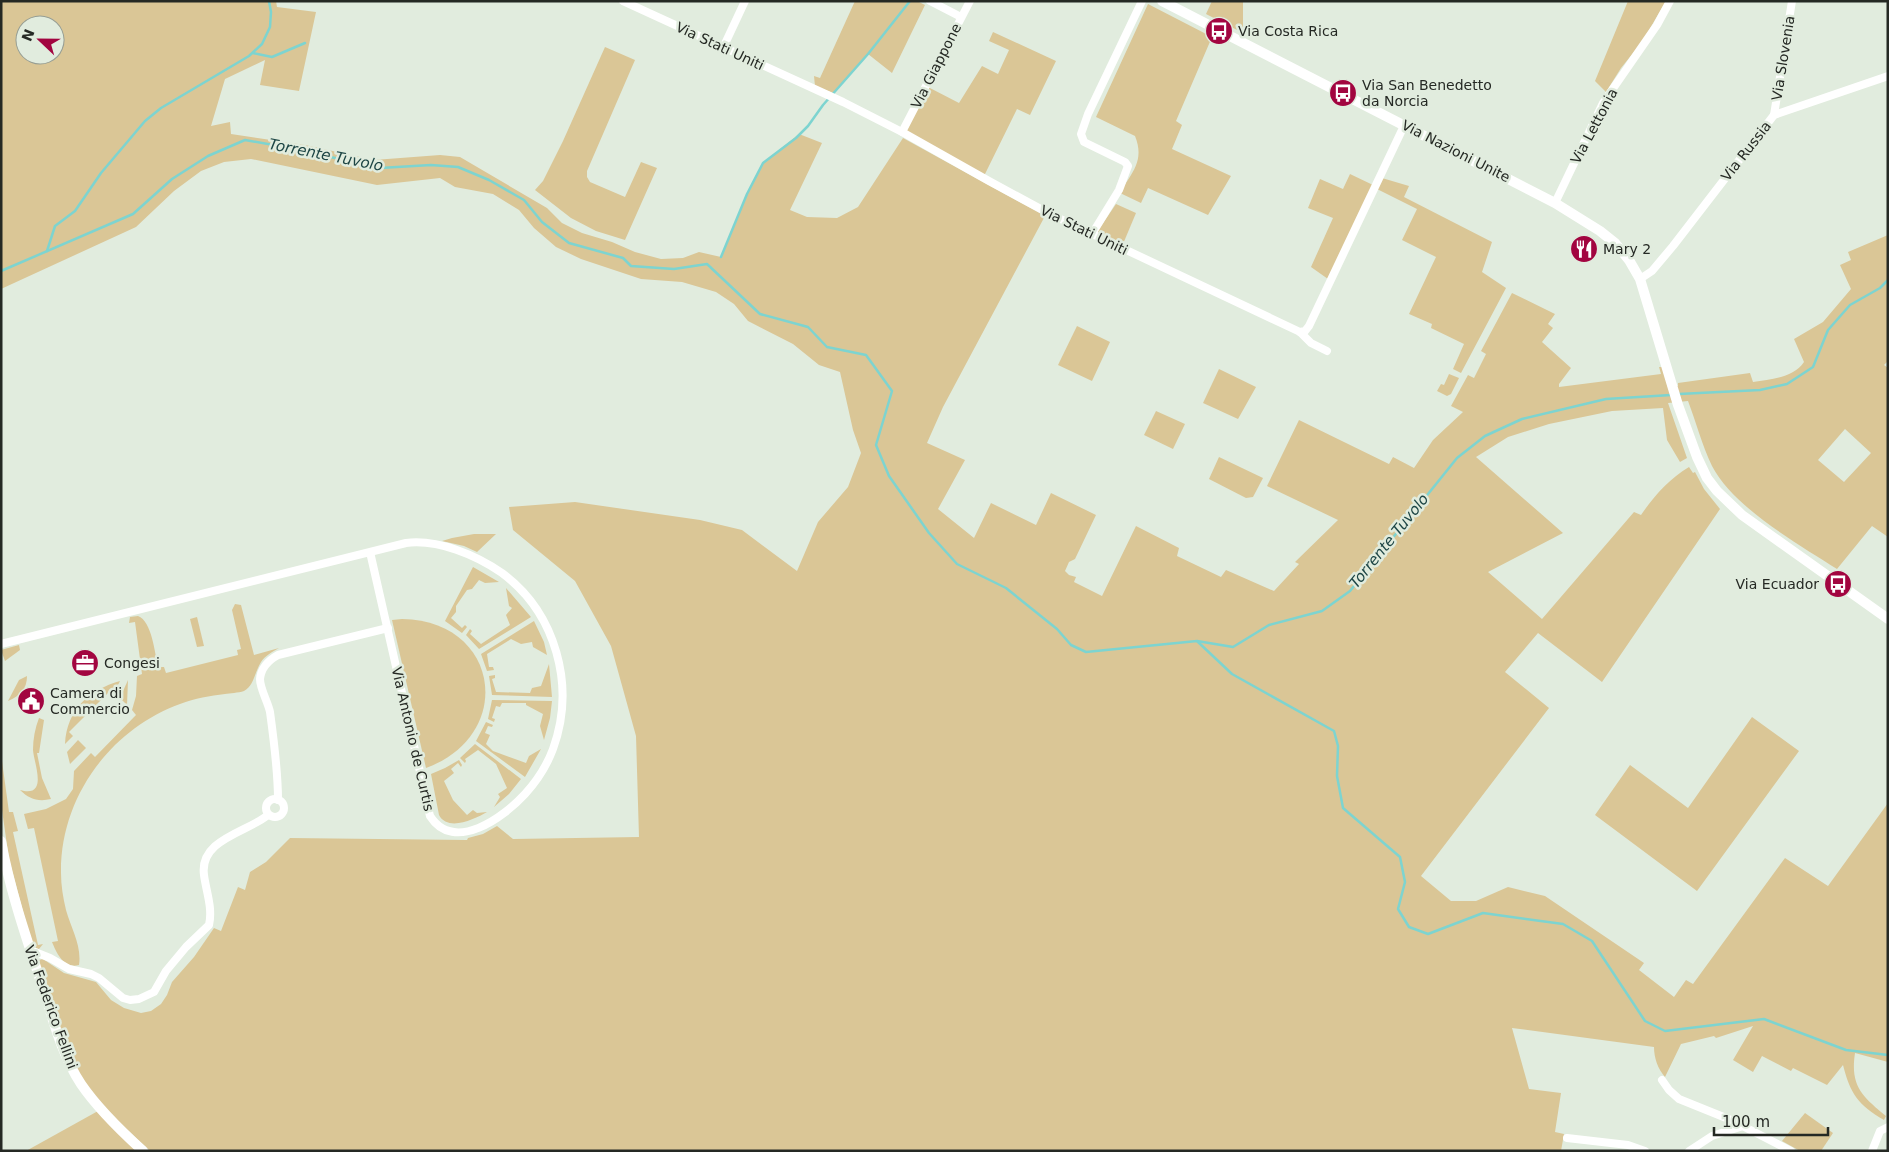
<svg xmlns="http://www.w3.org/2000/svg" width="1889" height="1152" font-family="'DejaVu Sans',sans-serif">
<rect width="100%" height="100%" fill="#e1ecde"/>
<g fill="#dac696" fill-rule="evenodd">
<path d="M1,1H276L277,7L316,12L299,91L260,85L265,60L225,79L211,126L230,122L231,134L305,145L374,160L440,155L460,157L547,208L562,223L582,233L612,242L635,252L661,259L683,258L699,252L721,257L747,194L763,163L799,134L822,143L790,210L807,217L837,218L858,207L903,138L1045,216L943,407L927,443L965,460L938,509L974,538L991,503L1036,525L1051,493L1096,515L1075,559L1069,562L1065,571L1069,575L1076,577L1074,582L1102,596L1136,526L1179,548L1177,556L1221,577L1226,570L1274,591L1299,564L1295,562L1338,520L1267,486L1299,420L1389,464L1393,457L1414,468L1433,440L1463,412L1451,406L1468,375L1474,378L1486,354L1481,351L1512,293L1555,314L1548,324L1553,328L1542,342L1571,368L1559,384V387L1661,374L1659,367H1663L1668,387L1678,386V383L1750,373L1753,382C1772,379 1793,378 1804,362L1794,339L1823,322L1851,289L1840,265L1851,260L1848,252L1888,235V361L1884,365L1888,368V537L1872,526L1837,569C1798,544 1734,508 1712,466C1702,445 1696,422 1688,401L1668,403L1687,458L1680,462L1667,440L1663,408L1612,411L1549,424L1508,437L1476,457L1563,533L1488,572L1542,619L1634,512L1641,515C1654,496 1669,479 1689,467L1693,473L1695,472L1704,489L1720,509L1602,682L1538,633L1505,672L1549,708L1421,876L1451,901H1476L1508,887L1545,896L1644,963L1639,970L1674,997L1686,980L1693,984L1785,858L1828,886L1888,803V1062L1855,1053C1850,1086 1862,1096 1886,1116L1884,1120C1858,1105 1850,1093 1843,1065L1827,1085L1793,1068L1791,1071L1762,1056L1753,1072L1733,1060L1753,1026L1716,1038L1714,1036L1681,1044L1665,1077C1658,1069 1654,1058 1654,1047L1512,1028L1529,1089L1561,1093L1555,1132L1564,1134L1561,1151H150L103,1107L82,1080L71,1058L38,962L39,960L43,959L64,973L96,982L111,1000L124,1008L141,1013L151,1011L161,1004L167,995L172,982L194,957L214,928L221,931L238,887L245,890L250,872L266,862L290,838L467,840L468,838L483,834L497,826L513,839L639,837L636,736L611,646L575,581L513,530L509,507L575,502L700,520L742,530L797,571L818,522L848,487L861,453L853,430L840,372L819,365L793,344L748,321L734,304L716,292L682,282L641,279L581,259L556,247L534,228L519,210L493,194L455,187L440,178L377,185L251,159L224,162L201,171L174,191L136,227L1,289ZM25,25H55V55H25ZM1845,429L1871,453L1844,482L1818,460Z"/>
<path d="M855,1H917L925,5L892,73L868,54L833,93L815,86L814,76L820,78Z"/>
<path d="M1212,1H1243V33L1206,14Z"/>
<path d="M1628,1H1666L1642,42L1621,68L1606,92L1595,81Z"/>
<path d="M1148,4L1212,37L1176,121L1182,125L1172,149L1231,176L1208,215L1148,188L1141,203L1120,193C1132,172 1145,161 1135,136L1096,117Z"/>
<path d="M993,32L1056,61L1030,115L1017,109L985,174H980L906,132L928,87L959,103L982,66L998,74L1009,50L989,41Z"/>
<path d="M605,47L635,60L587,171V177L590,182L625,197L641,162L657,168L625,240L596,231L571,218L535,190L543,181L563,141Z"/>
<path d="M1350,174L1373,185L1328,279L1311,267L1333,218L1308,208L1320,179L1343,189Z"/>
<path d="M1382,178L1409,186L1404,197L1492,242L1482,272L1506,288L1461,373L1453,369L1464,344L1431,328L1432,324L1409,314L1436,257L1402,240L1417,209L1377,189Z"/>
<path d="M1116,204L1136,213L1123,244L1097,232Z"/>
<path d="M1077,326L1110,342L1092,381L1058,365Z"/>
<path d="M1219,369L1256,387L1238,419L1203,403Z"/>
<path d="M1449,374L1459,378L1451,394L1447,396L1437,391L1441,384L1444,385Z"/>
<path d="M1156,411L1185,424L1173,449L1144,435Z"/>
<path d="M1219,457L1263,478L1253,497L1246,498L1209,479Z"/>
<path d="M474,534H496L477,552L464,546L442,541L452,538Z"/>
<path d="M473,567L499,582L485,583L479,580L472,589L467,590L456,606V612L451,618L462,628L465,625L467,627L462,633L445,621Z"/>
<path d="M506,588L531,617L479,649L466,635L470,629L472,631L470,634L481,644L510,625L506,615L512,608L509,606Z"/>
<path d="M235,604L241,605L254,655L279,648C272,652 265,656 261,662C255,671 254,686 244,691C238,693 230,693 225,694C210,696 195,698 180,704C111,729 60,797 61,873C61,885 63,898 66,910C71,928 82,946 79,965C64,969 57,954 52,942L58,941L34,828L28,829L24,814L46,809L66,799L73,789L74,771L91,753L95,757L136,715L132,710L136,696L137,676L142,674L135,622L129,623L130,617L138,616C152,621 155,654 158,667H164L166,673L238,655L237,650L241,649L232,610Z"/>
<path d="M197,617L204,646L197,647L190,619Z"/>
<path d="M402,619C499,620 517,734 426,768L392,620Z"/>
<path d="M534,621L544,642L547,655L533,647L532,642L521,644L511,639L487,654L489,667H493L494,670L487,671L481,654Z"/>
<path d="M19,645L20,650L5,661L1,650Z"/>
<path d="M549,664L552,697L492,695L489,676L495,675V678L492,679L496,692L530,693L532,688L541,686Z"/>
<path d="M27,676C27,689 20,696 8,701L19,680Z"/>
<path d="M128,680L127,705L120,698Z"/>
<path d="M120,681L114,693L111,690L69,732L73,736L65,744C67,709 89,690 120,681Z"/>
<path d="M492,700L552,701L550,718L544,740L540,726L543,714L526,705V703H502L500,707L496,706L492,718L495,719L494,722L488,719Z"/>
<path d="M1752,717L1799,751L1697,891L1595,815L1630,765L1688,808Z"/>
<path d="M39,718L44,720L39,753H37L42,778L51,799C38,802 29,799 20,790C49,798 34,764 33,750C33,739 35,728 39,718Z"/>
<path d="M486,722L493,725L492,727L488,726L485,733L490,735L486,744L493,751L526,763L529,756L541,749L525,777L476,741Z"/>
<path d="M78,740L86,748L70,764L67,752Z"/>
<path d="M475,744L521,779L509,794L494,807L500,797L498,794L507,788L496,764L478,750L465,759L466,761L465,763L460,758Z"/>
<path d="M1,754L9,812H13L18,831L13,832L38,945L43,944L39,949L36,948L31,941L9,859L1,803Z"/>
<path d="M459,760L462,765L461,767L458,763L451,769L454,773L444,781L453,800L467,815L473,810L477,813L487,812C475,819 448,832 439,815L431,774L445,768Z"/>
<path d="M98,1111L138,1151H26Z"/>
<path d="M1805,1113L1833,1133L1821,1151H1800L1782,1141Z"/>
</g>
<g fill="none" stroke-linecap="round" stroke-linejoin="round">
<g stroke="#7dd4d0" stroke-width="2.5">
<path d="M253,53L272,57L305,43"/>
<path d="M47,251L55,226L75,211L101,173L145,121L161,108L249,56L262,44L270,27L271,12L269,1"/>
<path d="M721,257L747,194L763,163L796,138L808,126L823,105L868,54L910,1"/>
<path d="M1,271L133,214L172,179L208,156L245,140L290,148L380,168L431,165L458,167L489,180L524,200L542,222L569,243L623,258L631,266L674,269L707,264L760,314L808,327L827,347L866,355L892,391L876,445L889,476L929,533L957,564L1006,588L1057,629L1071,645L1086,652L1197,641L1233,647L1269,625L1322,611L1350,591L1457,458L1485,436L1522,419L1606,399L1671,395"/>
<path d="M1679,394L1760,390L1787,384L1813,367L1828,330L1850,305L1880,288L1888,280"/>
<path d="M1198,642L1232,674L1334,731L1338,746L1337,776L1343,808L1400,857L1405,882L1398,909L1409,927L1428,934L1483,913L1563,924L1592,941L1645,1021L1665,1031L1764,1019L1846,1050L1888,1055"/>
</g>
<g stroke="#fff" stroke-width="8">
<path d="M623,1L843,102L902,132L989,181L1050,214L1300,332L1311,343L1327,351"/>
<path d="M930,1L961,17"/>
<path d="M723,48L745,1"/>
<path d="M1774,115L1792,1"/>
<path d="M902,132L970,1"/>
<path d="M1555,203L1603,103L1657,25L1670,1"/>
<path d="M1092,234L1119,190L1128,166L1125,162L1084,142L1081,134L1088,114L1142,1"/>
<path d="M1640,279L1652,271L1673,246L1774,115L1888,76"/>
<path d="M1300,332L1305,331L1309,326L1402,130L1406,126"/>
<path d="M1,644L406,543C438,539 476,555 502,573C556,613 576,686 553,749C547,765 536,782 525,794C504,817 454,854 430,816L370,552"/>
<circle cx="275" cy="808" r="9"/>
<path d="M278,800C278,771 274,741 270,712C268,702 260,689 260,679C261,668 269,660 278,655L388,628"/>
<path d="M30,950L50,958L69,969L91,974L99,978L123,998L130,1000L139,999L154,992L166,971L186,947L209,925C213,908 206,891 204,875C199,839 248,832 268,815"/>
<path d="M1662,1080L1669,1090L1679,1099L1731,1120L1791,1151"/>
<path d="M1567,1138L1628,1145L1645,1151"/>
<path d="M1689,1151L1712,1136L1743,1126"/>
<path d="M1872,1151L1880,1131L1888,1127"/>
</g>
<g stroke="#fff" stroke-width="10">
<path d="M1162,1L1555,203L1600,231L1615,243L1629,260L1640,279L1678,405L1697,457L1707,478L1717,491L1742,515L1888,619"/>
<path d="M1,841C10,891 27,940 43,988C53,1020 62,1055 81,1084C98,1109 121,1131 143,1151"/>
</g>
</g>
<defs>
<g id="bus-disc" transform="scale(1.4375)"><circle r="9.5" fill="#a20540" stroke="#e1ecde"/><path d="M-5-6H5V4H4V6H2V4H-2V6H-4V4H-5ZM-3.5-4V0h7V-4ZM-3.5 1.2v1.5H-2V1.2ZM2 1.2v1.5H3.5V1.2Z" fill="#fff"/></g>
<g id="restaurant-disc" transform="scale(1.4375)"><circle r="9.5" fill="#a20540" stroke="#e1ecde"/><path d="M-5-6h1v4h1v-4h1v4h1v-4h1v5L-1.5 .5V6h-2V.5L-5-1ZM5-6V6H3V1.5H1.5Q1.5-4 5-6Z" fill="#fff"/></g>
<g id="office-disc" transform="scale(1.4375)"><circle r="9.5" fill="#a20540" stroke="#e1ecde"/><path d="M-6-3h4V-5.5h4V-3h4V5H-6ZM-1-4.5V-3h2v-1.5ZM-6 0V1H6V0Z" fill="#fff"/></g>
<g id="civic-disc" transform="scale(1.4375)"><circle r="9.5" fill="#a20540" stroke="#e1ecde"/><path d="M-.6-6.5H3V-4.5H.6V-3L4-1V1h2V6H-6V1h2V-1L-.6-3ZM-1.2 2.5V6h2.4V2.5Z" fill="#fff"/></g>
</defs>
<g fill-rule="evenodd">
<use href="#bus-disc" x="1219" y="31"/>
<use href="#bus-disc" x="1343" y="93"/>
<use href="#restaurant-disc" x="1584" y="249"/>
<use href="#bus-disc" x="1838" y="584"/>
<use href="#office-disc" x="85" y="663"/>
<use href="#civic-disc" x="31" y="701"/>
</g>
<g text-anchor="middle" stroke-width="5" stroke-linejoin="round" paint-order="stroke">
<g font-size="14" fill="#252924" stroke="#e1ecde" text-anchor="start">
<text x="1238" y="36">Via Costa Rica</text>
<text x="1362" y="90">Via San Benedetto<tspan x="1362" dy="16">da Norcia</tspan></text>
<text x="1603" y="254">Mary 2</text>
<text x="1819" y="589" text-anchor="end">Via Ecuador</text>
<text x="104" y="668">Congesi</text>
<text x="50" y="698">Camera di<tspan x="50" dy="16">Commercio</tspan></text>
</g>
<g font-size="14" fill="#252924" stroke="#e1ecde">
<text transform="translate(720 46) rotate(25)" y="5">Via Stati Uniti</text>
<text transform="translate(1783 58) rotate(-81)" y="5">Via Slovenia</text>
<text transform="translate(936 66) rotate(-63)" y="5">Via Giappone</text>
<text transform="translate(1594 126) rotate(-62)" y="5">Via Lettonia</text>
<text transform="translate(1456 151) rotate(27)" y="5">Via Nazioni Unite</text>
<text transform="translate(1746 151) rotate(-52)" y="5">Via Russia</text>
<text transform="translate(1084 230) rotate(26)" y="5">Via Stati Uniti</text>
<text transform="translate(413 739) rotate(77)" y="5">Via Antonio de Curtis</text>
<text transform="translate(51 1007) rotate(70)" y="5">Via Federico Fellini</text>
</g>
<g font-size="15" font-style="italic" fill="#1e4645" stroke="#e1ecde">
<text transform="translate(326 155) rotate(11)" y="5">Torrente Tuvolo</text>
<text transform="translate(1389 541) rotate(-51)" y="5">Torrente Tuvolo</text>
</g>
</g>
<rect width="1889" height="1152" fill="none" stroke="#252924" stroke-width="5"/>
<g transform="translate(40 40) rotate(292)"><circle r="24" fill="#e1ecde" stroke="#969e94"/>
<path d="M0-4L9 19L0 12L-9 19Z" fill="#a20540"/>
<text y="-8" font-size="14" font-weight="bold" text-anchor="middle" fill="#252924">N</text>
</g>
<path d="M1714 1127v8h114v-8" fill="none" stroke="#252924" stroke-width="2.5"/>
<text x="1722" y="1127" font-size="15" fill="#252924" stroke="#e1ecde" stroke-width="4" paint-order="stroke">100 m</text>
</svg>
